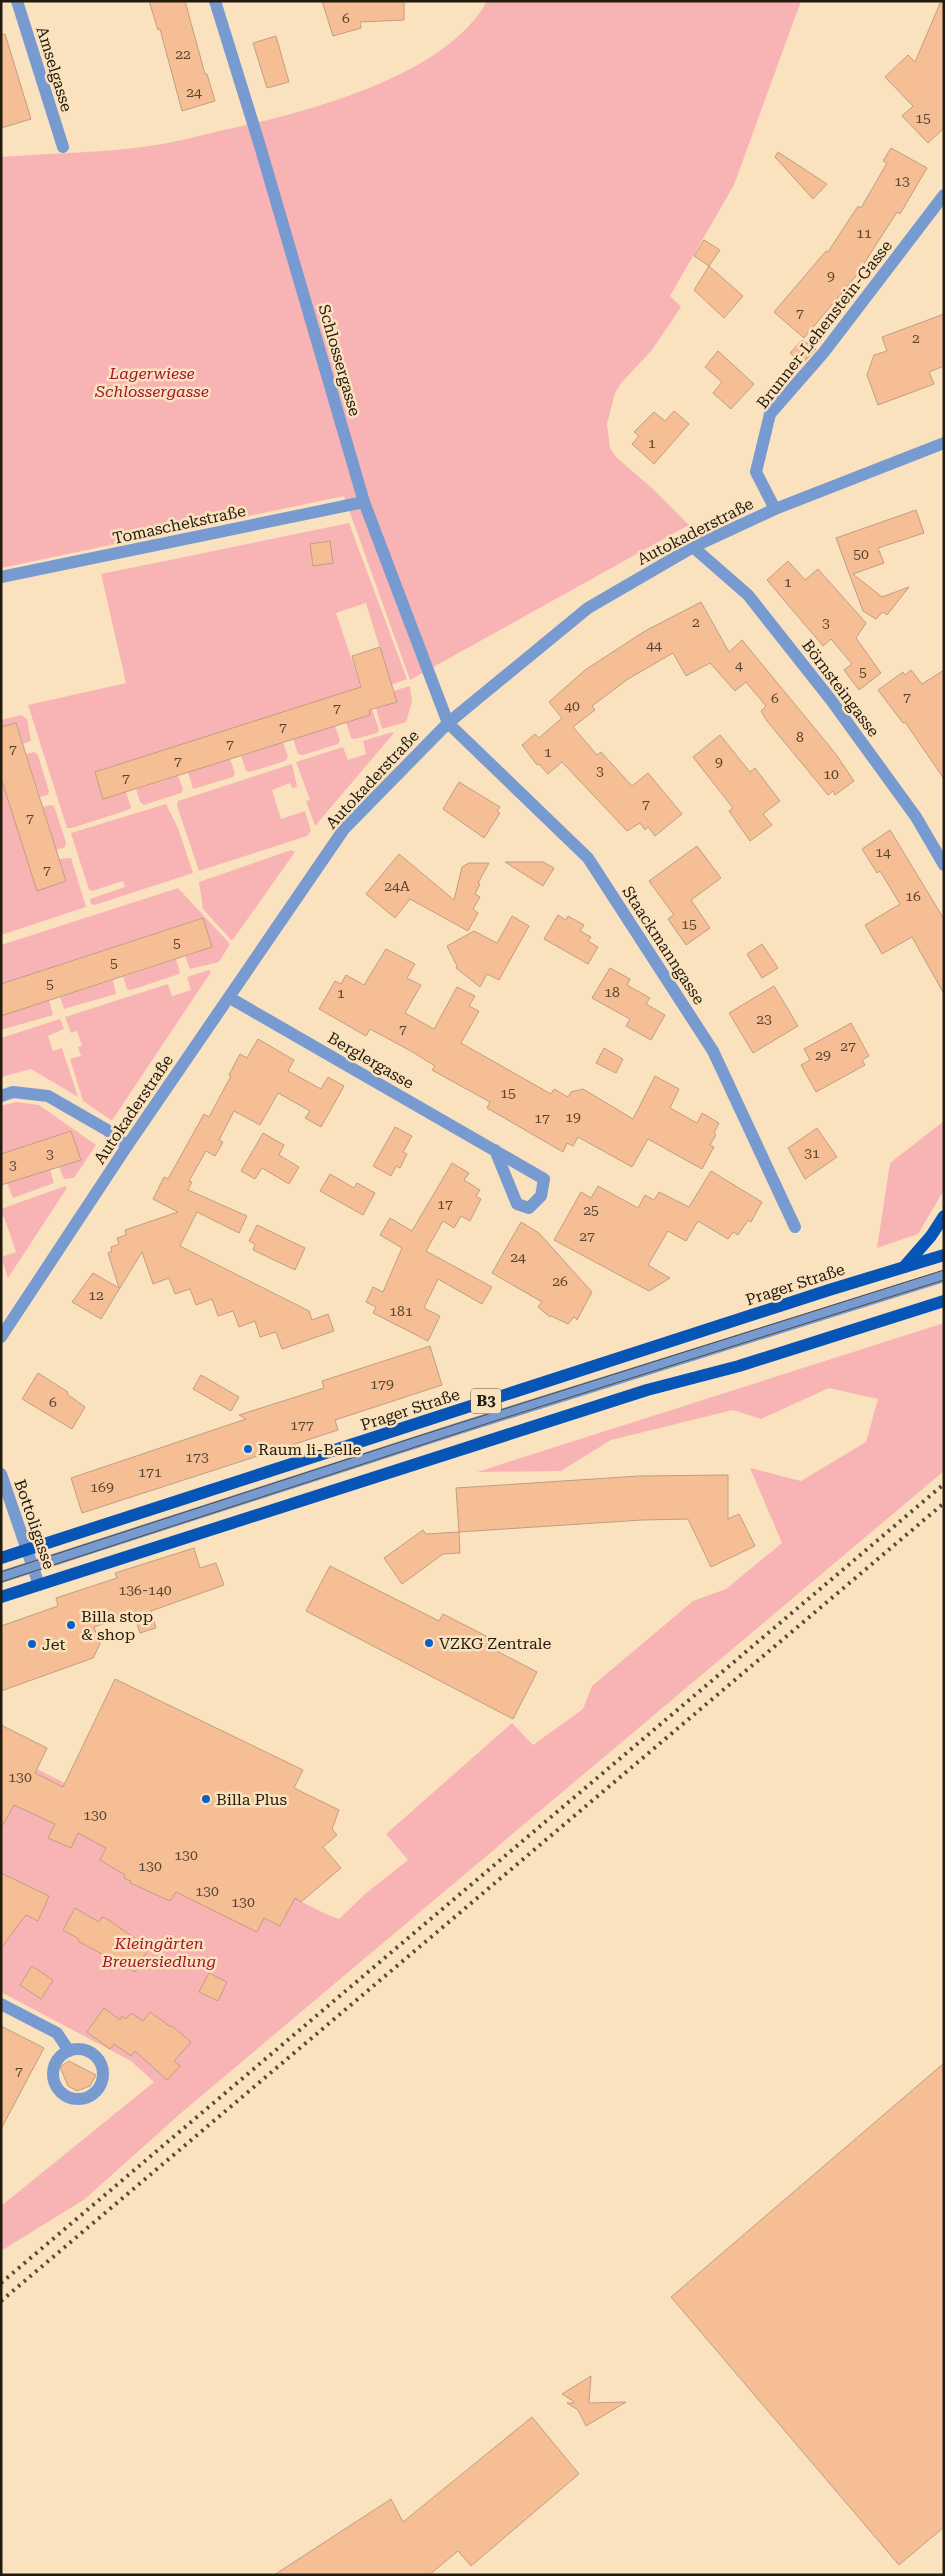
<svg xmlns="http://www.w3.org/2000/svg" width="945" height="2576" font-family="'Roboto Serif',serif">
<rect width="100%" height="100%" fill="#fbe2be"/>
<g fill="#f8b4b5">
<path d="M487,1H801L734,185L670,296L681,307L652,350L622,382L615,393L607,424L610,448L616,457L653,489L689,525L410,680L344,496L1,568V157C52,153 105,153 156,145C175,142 195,137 215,132C296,115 445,79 487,1Z"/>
<path d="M349,523L407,679L391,685L366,603L336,613L361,687L126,792L131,808L128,810L72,828H67L28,705L126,683L101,574Z"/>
<path d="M410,686L412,702L406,722L382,729L376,708L396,702L393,691Z"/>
<path d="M372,709L379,730L377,733L355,739L351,738L346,722L370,715L369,710Z"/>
<path d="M21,715L27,719L31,741L23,744L16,723L1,727V720Z"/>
<path d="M335,726L340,740L338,744L303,755L298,754L293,739Z"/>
<path d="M392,732L394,733L315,826L306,801L310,800L296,762L343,747L348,760L366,754L363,741Z"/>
<path d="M283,742L288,757L285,761L250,772L246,771L241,756Z"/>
<path d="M34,752L38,755L49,791L48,795L40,797L26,754Z"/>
<path d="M230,759L235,773L233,777L193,789L188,772Z"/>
<path d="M292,764L297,787L292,788L290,783L272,790L281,819L305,811L311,831L307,836L199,871L177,806L178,801Z"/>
<path d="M178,776L183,789L181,793L144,805L140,802L136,789Z"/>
<path d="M1,778L37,890L66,881L59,859L71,858L86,907L1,935Z"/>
<path d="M166,804L178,828L193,873L95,905L91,904L90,899L125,887L123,881L92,891L89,890L71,833Z"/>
<path d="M50,805L54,806L66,842L65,847L56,850L43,807Z"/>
<path d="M291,850L295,852L232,941L203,909L199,882Z"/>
<path d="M178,888L230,944L219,962L190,969L185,956L212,947L202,918L1,984V945Z"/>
<path d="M176,959L180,972L179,974L131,990L127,989L123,977Z"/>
<path d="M209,970L211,972L113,1119L111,1120L83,1101L70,1059L81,1056L78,1047L82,1046L77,1031L71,1033L65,1017L168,984L172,996L191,990L187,977Z"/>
<path d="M113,980L116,994L64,1009L60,997Z"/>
<path d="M49,1000L53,1015L1,1030V1016Z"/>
<path d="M60,1019L64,1029L48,1036L53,1051L62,1048L78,1097L31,1069L1,1077V1038Z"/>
<path d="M16,1102L39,1105L96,1145L74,1178L64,1179L59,1167L80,1159L71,1131L1,1154V1106Z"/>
<path d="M944,1121V1190L918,1234L877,1248L890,1163Z"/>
<path d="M50,1169L54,1183L13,1198L7,1183Z"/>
<path d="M65,1186L67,1188L8,1278L1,1257L16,1252L4,1217H1V1209Z"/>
<path d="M944,1323V1471L181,2113L85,2199L1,2251V2206L154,2082L131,2061L1,1992V1751L326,1914L339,1919L365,1894L408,1860L386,1834L512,1723L533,1745L583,1709L592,1686L693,1601L726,1589L782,1543L750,1468L801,1481L866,1442L878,1399L829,1388L761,1419L733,1410L611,1440L561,1471L477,1472Z"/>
</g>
<g fill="#f5be95" stroke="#c09e84">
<path d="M149,1H185L205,74H207L215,101L182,111L160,29L158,30Z"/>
<path d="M322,1H404V20L360,22L361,28L333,36Z"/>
<path d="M941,1H944V128L928,143L902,116L913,106L885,77L908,55L915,62Z"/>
<path d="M5,34L31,119L1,128V35Z"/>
<path d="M276,36L289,82L267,88L253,43Z"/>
<path d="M891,148L927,168L900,214L897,212L856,276L804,338L774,312L826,251L828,252L858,206L861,208L887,163L883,161Z"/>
<path d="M778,152L827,184L813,199L775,157Z"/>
<path d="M704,240L720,250L709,266L743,296L724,318L694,290L709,266L694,256Z"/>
<path d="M944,314V366L929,372L934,384L878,405L867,375L874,355L887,351L882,337Z"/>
<path d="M802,340L816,349L802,364L790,353Z"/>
<path d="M718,351L754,384L731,409L713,393L722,382L705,367Z"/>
<path d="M674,411L689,424L654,464L632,444L639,436L634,432L654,412L665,421Z"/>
<path d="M916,510L924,533L878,548L884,563L853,574L882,597L909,587L887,615L883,612L876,619L863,611L836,538Z"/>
<path d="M330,541L333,563L313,566L310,544Z"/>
<path d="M788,561L805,580L818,569L866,623L856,638L881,673L859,690L844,670L852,664L831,639L823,646L767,580Z"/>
<path d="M701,602L729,652L742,640L835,753L854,781L835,795L833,791L828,795L767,721L761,711L766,706L746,682L735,691L710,663L686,676L673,653L628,679L592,706L595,710L573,727L597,755L601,752L632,786L648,773L682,814L655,836L648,827L645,830L640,823L627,831L562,762L548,774L539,764L537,765L522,745L535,734L539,738L562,718L549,702L585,670L645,631Z"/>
<path d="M380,647L397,702L369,710L370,715L103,799L95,772L361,687L352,656Z"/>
<path d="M911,670L922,684L944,670V779L905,722L903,723L878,690L903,672L905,675Z"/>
<path d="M16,723L66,881L37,891L1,778V727Z"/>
<path d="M720,735L750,772L755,768L780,801L763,814L772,825L750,841L729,811L733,808L693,757Z"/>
<path d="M459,782L500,807L497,811L500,813L484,838L443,809Z"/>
<path d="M890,830L944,919V994L912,937L882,954L865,925L900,904L880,871L877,873L862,849Z"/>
<path d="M697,846L721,878L691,900L710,928L686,945L668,919L674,915L649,881Z"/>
<path d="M399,854L454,900L462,867L469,863H489L478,883L480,884L475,894L480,897L473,909L478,913L468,931L410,899L395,918L366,894Z"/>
<path d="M505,862H543L554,868L543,886Z"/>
<path d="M558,915L566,920L568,916L584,925L580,931L591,937L588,941L598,947L588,964L544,939Z"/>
<path d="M512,916L529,926L499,980L487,974L480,987L456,968L457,966L447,946L474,931L497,943Z"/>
<path d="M203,918L212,947L1,1016V984Z"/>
<path d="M762,944L778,968L762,978L747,954Z"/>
<path d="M386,949L415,964L407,978L421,985L405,1013L434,1029L457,987L475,996L469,1006L479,1011L461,1043L551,1094L554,1089L568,1097L571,1092L583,1089L633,1119L655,1076L679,1089L670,1108L697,1123L702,1113L719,1123L714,1133L716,1135L710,1145L714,1147L702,1169L648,1139L632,1167L578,1137L573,1146L567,1143L563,1152L487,1108L490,1102L432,1070L435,1066L411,1051L370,1029L366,1036L319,1009L335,981L341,984L346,975L364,985Z"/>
<path d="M610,968L630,979L627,985L650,998L646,1004L665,1015L651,1040L626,1026L630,1019L592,998Z"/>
<path d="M774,986L798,1026L753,1053L729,1013Z"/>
<path d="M851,1023L869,1056L862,1060L865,1065L816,1092L801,1065L810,1060L804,1049Z"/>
<path d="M258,1039L294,1060L288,1071L321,1089L328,1077L344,1086L321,1127L305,1118L310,1111L278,1093L260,1125L234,1111L219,1140L223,1142L215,1156L206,1151L189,1181L192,1182L188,1190L247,1216L239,1233L197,1212L180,1246L309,1311L312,1320L328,1314L334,1331L282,1349L276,1332L260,1337L255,1321L239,1327L233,1311L218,1316L212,1299L196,1305L190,1289L175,1294L169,1278L153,1284L142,1252L101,1319L72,1302L93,1273L119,1288L108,1253L112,1251L111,1247L119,1244L117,1238L126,1235L125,1230L178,1212L153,1199L164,1177L168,1179L204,1114L209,1117L231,1076L229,1075L240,1054L247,1058Z"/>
<path d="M604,1048L623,1059L616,1073L596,1063Z"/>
<path d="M395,1127L412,1136L403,1152L407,1154L400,1168L396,1166L391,1176L373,1166Z"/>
<path d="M817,1128L837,1157L805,1179L788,1148Z"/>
<path d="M71,1131L81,1160L1,1185V1154Z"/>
<path d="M263,1133L284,1145L279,1155L299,1167L289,1184L262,1168L255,1179L241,1171Z"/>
<path d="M452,1163L469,1173L464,1180L480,1190L476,1196L481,1199L470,1221L461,1216L454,1228L443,1221L426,1251L492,1287L482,1304L438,1279L424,1308L440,1316L428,1341L373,1313L376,1307L366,1302L373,1287L383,1292L402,1248L380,1235L390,1218L412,1231Z"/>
<path d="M711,1171L762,1202L751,1222L748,1220L738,1235L733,1232L728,1239L698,1221L686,1241L668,1231L648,1265L670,1278L649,1291L554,1240L581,1192L591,1198L598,1186L638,1208L645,1195L654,1200L659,1192L689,1207Z"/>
<path d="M330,1174L354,1188L357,1183L375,1193L363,1215L320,1191Z"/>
<path d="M521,1222L539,1233L592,1292L577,1320L574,1317L568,1324L551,1316L550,1317L538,1307L542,1302L492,1273Z"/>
<path d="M257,1225L305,1248L295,1270L253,1250L255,1244L249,1241Z"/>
<path d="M430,1346L442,1385L335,1420L338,1430L82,1513L71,1478L246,1419L239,1415L324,1388L322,1381Z"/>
<path d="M38,1373L68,1392L67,1394L85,1407L72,1429L22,1399Z"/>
<path d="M201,1375L239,1397L231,1411L193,1389Z"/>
<path d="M728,1475V1519L739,1514L755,1546L711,1567L688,1519L642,1520L459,1532L456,1488L639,1476Z"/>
<path d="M423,1530L426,1534L459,1532L460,1553L443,1554L402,1584L384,1558Z"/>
<path d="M194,1548L200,1568L216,1563L224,1585L151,1611L156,1628L140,1633L134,1614L94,1627L100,1644L93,1658L1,1691V1626L58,1606L56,1598L117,1578L115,1573Z"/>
<path d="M330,1566L439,1621L443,1614L492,1639L489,1647L537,1672L513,1719L306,1611Z"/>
<path d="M115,1679L303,1770L294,1788L339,1810L332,1829L337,1835L323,1847L341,1868L301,1902L295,1898L280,1926L264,1918L257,1932L176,1892L170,1901L130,1883L131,1881L124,1878L125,1875L100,1860L106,1848L78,1833L71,1848L48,1838L55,1824L14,1805L1,1828V1725L47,1748L35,1773L63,1787Z"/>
<path d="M1,1873L49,1896L38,1921L26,1915L1,1948Z"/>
<path d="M75,1908L99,1922L102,1917L107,1919L149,1948L135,1972L78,1941L79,1939L63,1930Z"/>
<path d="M32,1966L53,1980L41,1999L20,1985Z"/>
<path d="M209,1973L227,1982L218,2001L199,1992Z"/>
<path d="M104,2008L120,2020L122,2016L126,2019L131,2013L143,2021L150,2012L171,2027L172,2026L191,2042L174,2061L180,2066L167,2080L135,2051L131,2056L114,2044L110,2049L87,2032Z"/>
<path d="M1,2026L44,2048L1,2129Z"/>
<path d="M69,2061L96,2075L90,2086L77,2091L68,2086L60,2067Z"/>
<path d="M944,2063V2527L899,2565L671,2297Z"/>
<path d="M591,2376L589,2403L626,2402L586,2426L578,2410L567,2403H574L573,2401L562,2394Z"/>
<path d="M532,2417L579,2474L471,2566L458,2551L429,2575H274L391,2499L403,2522Z"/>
</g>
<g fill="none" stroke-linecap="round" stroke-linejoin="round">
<g stroke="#779bd1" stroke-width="12">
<path d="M17,1L63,147"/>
<path d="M215,1L260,146L364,502L448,723L588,858L713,1051L795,1227"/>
<path d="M775,509L756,472L770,414L824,352L944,195"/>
<path d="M693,547L748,595L831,700L916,817L944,865"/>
<path d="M1,577L364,502"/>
<path d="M230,998L544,1179L541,1196L529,1208L517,1204L495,1150"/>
<path d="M1,1096L13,1092L48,1096L107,1130L127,1146"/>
<path d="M1,1337L127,1146L344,829L448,723L588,608L693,547L775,509L944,443"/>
<path d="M1,1474L39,1585"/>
<path d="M1,1577L463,1427L944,1276"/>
<path d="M1,2004L57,2033L69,2051"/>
<circle cx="78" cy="2074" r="25"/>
</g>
<g stroke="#0655b7" stroke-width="12">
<path d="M904,1267L931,1236L944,1216"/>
<path d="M1,1558L829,1290L944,1255"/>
<path d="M1,1597L647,1390L739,1366L944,1301"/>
</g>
<g stroke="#584b38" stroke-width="1">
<path d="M1,1572L425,1434L944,1270"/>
<path d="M1,1582L501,1419L944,1280"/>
</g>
<g stroke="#584b38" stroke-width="4" stroke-dasharray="2.5 5" stroke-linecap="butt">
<path d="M1,2283L944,1484"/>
<path d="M1,2301L944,1503"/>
</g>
</g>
<g fill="#0b5fc9" stroke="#fbe2be" stroke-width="2">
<circle cx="248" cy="1449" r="5"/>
<circle cx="71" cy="1625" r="5"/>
<circle cx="429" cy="1643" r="5"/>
<circle cx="32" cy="1644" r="5"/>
<circle cx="206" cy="1799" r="5"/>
</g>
<g text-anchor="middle" stroke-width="5" stroke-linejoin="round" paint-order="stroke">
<g font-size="14" fill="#58442f">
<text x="346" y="23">6</text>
<text x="183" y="59">22</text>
<text x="194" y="97">24</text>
<text x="923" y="123">15</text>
<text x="902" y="186">13</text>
<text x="864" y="238">11</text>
<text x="831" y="281">9</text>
<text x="800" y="318">7</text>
<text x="916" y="343">2</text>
<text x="652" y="448">1</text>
<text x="861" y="559">50</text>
<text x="788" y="587">1</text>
<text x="696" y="627">2</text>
<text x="826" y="628">3</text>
<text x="654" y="650">44</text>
<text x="739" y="670">4</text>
<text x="863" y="677">5</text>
<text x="907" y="702">7</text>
<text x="775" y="703">6</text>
<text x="572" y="711">40</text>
<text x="337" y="713">7</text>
<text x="283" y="732">7</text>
<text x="800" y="742">8</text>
<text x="230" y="749">7</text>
<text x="13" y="754">7</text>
<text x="548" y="757">1</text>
<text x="178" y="766">7</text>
<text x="719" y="767">9</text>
<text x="600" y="776">3</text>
<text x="831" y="779">10</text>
<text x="126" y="783">7</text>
<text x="646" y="809">7</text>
<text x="30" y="823">7</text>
<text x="883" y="857">14</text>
<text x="47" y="875">7</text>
<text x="397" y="891">24A</text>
<text x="913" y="901">16</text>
<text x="689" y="929">15</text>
<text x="177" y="948">5</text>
<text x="114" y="968">5</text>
<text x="50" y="989">5</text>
<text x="612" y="997">18</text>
<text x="341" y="998">1</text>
<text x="764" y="1024">23</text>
<text x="403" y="1034">7</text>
<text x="848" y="1051">27</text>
<text x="823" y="1060">29</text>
<text x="508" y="1098">15</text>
<text x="573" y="1122">19</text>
<text x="542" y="1123">17</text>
<text x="812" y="1158">31</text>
<text x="50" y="1159">3</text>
<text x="13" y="1170">3</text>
<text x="445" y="1209">17</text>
<text x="591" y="1215">25</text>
<text x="587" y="1241">27</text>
<text x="518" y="1262">24</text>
<text x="560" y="1286">26</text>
<text x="96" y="1300">12</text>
<text x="401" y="1316">181</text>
<text x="382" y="1389">179</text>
<text x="53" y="1407">6</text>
<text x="302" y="1430">177</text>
<text x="197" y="1462">173</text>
<text x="150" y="1477">171</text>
<text x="102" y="1492">169</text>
<text x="145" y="1595">136-140</text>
<text x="20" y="1782">130</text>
<text x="95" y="1820">130</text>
<text x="186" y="1860">130</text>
<text x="150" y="1871">130</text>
<text x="207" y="1896">130</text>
<text x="243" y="1907">130</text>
<text x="19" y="2076">7</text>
</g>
<rect fill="#fbe2be" stroke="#645742" stroke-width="1" x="471" y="1388.5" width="30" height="25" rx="4"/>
<g font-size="15" font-weight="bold" fill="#231b0d">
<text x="486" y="1406">B3</text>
</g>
<g font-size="16" fill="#231b0d" stroke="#fbe2be">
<text transform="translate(55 69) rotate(73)" y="6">Amselgasse</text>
<text transform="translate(824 324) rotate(-52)" y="6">Brunner-Lehenstein-Gasse</text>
<text transform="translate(340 360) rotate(74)" y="6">Schlossergasse</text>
<text transform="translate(179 524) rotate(-12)" y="6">Tomaschekstraße</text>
<text transform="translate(695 531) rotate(-27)" y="6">Autokaderstraße</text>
<text transform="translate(841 688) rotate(53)" y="6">Börnsteingasse</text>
<text transform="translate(372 779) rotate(-47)" y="6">Autokaderstraße</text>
<text transform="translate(664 945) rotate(57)" y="6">Staackmanngasse</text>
<text transform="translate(371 1060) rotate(30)" y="6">Berglergasse</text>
<text transform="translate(133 1109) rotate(-56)" y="6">Autokaderstraße</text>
<text transform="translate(795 1284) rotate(-18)" y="6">Prager Straße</text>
<text transform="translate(410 1409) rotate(-18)" y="6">Prager Straße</text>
<text transform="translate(35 1524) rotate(71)" y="6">Bottoligasse</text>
</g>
<g font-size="16" font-style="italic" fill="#a01631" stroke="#fbe2be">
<text x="152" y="379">Lagerwiese<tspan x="152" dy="18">Schlossergasse</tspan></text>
<text x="159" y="1949">Kleingärten<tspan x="159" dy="18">Breuersiedlung</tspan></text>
</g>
<g font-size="16" fill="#231b0d" stroke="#fbe2be" text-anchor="start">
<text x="258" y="1455">Raum li-Belle</text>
<text x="81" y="1622">Billa stop<tspan x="81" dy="18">&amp; shop</tspan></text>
<text x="439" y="1649">VZKG Zentrale</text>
<text x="42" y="1650">Jet</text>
<text x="216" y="1805">Billa Plus</text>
</g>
</g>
<rect width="945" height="2576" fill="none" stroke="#231b0d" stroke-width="5"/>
</svg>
